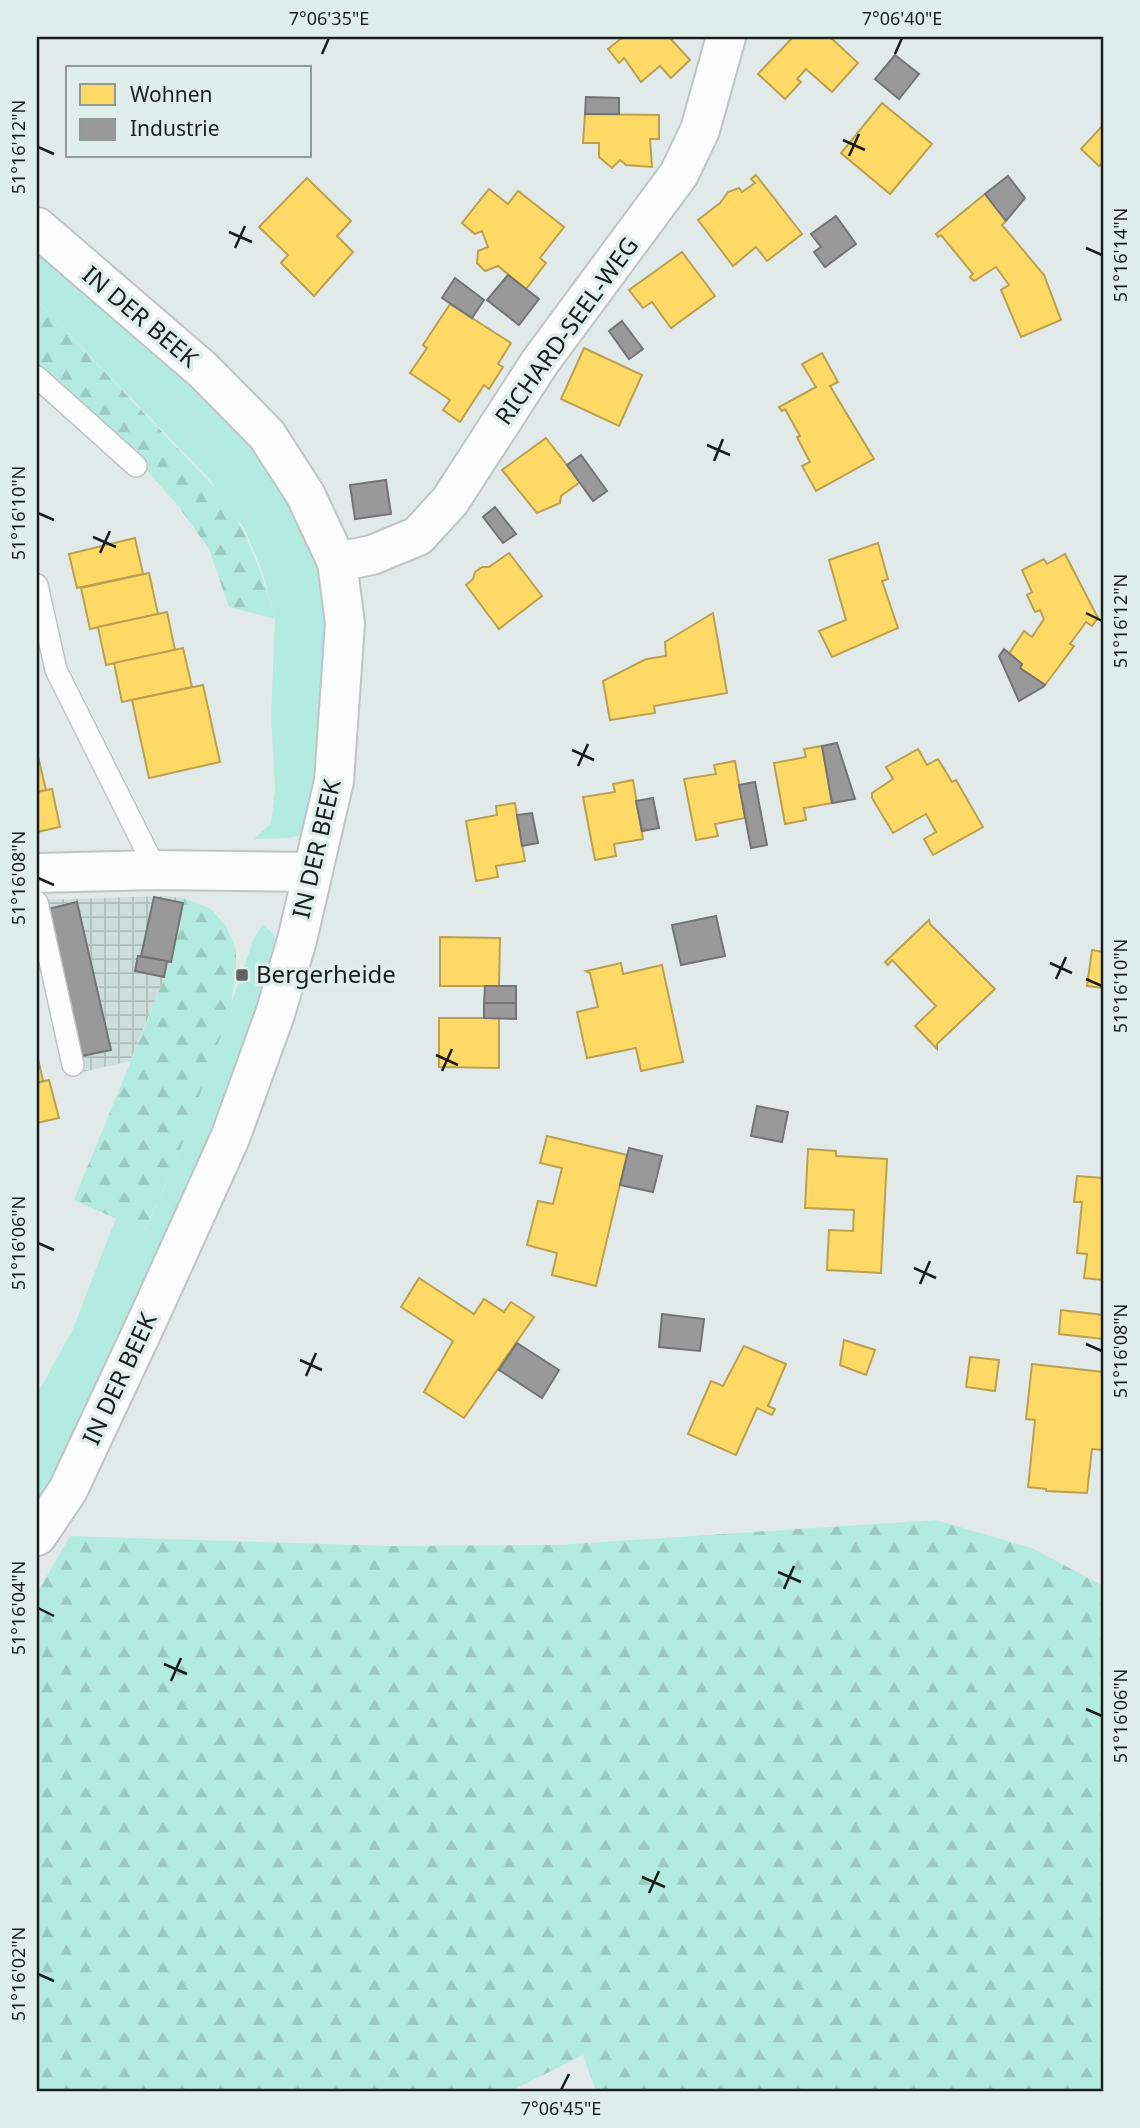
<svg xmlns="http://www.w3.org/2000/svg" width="1140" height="2128" font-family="'Noto Sans',sans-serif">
<defs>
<pattern id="industrial-grid" width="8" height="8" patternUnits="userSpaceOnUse" patternTransform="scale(1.75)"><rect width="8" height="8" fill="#cdddda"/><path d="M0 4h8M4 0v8" fill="none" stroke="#afbdbb"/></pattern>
<pattern id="forest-firs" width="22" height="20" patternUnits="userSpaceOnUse" patternTransform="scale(1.75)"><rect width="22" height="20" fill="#b4ebe0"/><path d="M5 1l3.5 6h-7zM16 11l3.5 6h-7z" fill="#9ac9c0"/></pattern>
</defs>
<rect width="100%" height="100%" fill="#e2eae9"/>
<path fill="url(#industrial-grid)" d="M164,896L184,898L171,962L130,1061L82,1072L42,900Z"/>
<g fill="#b4ebe0">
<path d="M37,244C151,345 318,462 328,628C332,697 319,767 304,834L291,838L254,839L271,823L275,789L271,714L275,619L262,571L245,530L209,479L37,301Z"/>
<path d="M263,924L273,934L278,947L227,1099L63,1462L37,1498V1394L72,1331L116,1218L145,1230L178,1156L254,938Z"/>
</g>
<g fill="url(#forest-firs)">
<path d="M37,301L225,498C249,537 263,575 275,619L229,607L209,549L179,507L126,447L37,367Z"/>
<path d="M184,898L211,909L226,926L236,950V970L230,1010L178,1156L144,1231L74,1200L171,962Z"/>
<path d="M936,1520L1032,1548L1103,1586V2091H596L583,2055L511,2091H37V1593L70,1536L390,1546L557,1545Z"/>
</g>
<g fill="#ffd966" stroke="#baa150" stroke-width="2">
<path d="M623,37H669L690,60L671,78L660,66L641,82L624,58L619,63L608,49Z"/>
<path d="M793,37H830L858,63L832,92L806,69L797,79L801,82L785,99L758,74Z"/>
<path d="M882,103L932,144L890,194L841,153Z"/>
<path d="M585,114L659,115V139H650L652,167L626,165L620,160L612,168L599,157V143H583Z"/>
<path d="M1103,125V162L1099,166L1081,149Z"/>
<path d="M756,175L802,234L767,261L756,247L733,266L698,220L720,203L728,192L739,188L742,192L755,183L751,179Z"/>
<path d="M307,178L351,221L337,236L353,252L314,296L281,263L288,255L259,227Z"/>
<path d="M489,189L508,204L518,191L564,227L540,258L546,263L526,289L498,266L485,271L477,263L478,251L488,247L482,231L475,234L462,223Z"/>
<path d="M985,194L1006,221L1002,225L1044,275L1061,320L1021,337L1001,290L1009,285L996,267L974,281L970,277L973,274L941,235L938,237L936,234Z"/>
<path d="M682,252L715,296L671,328L652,302L643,308L629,290Z"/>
<path d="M450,304L511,343L498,364L503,367L489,389L484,385L460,422L443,410L450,400L410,373L427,348L423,345Z"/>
<path d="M584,348L642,375L619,426L561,399Z"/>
<path d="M822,353L838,382L830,386L874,459L816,491L802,466L810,462L797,437L800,436L785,409L782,411L779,407L816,387L802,364Z"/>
<path d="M546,438L580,482L561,496L560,503L537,513L502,470Z"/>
<path d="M135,538L143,574L77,588L69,554Z"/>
<path d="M878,543L888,579L882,581L898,628L832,657L819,631L846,620L829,560Z"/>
<path d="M509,553L542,596L499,629L466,585L473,579L475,572L482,567H489Z"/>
<path d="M1065,554L1098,618L1092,626L1086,622L1070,644L1074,646L1045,685L1020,668L1022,664L1008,655L1024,631L1032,637L1044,619L1040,610L1035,612L1027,595L1032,592L1022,570L1044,559L1047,564Z"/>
<path d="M149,573L158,614L90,629L81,588Z"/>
<path d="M167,612L175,650L106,665L98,627Z"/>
<path d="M713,613L727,693L654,706L655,713L610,720L603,681L646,659L666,656L665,642Z"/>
<path d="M183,648L192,687L122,702L114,663Z"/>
<path d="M203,685L220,762L149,778L132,700Z"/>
<path d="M822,746L832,803L804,808L806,820L785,824L774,763L806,757L804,749Z"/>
<path d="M918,749L927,765L938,759L952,782L956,780L983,827L933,855L924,839L936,832L926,814L893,833L872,798V793L893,779L886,767Z"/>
<path d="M37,752L46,790L37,792Z"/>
<path d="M735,761L745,818L715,824L718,836L696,840L684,779L716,774L714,765Z"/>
<path d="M633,780L643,839L614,844L616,856L595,860L583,797L615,792L613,784Z"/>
<path d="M52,789L60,827L37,832V792Z"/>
<path d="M515,803L525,861L496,866L498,877L476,881L466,821L497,815L496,806Z"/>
<path d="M929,920L930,924L995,989L937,1044V1049L915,1026L936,1006L892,960L888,965L885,962Z"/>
<path d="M440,937L500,938L499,986H440Z"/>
<path d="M1092,950L1103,952V988L1087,986Z"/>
<path d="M621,963L623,974L662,965L683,1062L641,1071L636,1048L587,1058L577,1012L598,1007L590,973L586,971Z"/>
<path d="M439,1018H499V1068L439,1067Z"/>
<path d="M37,1054L43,1081L37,1083Z"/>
<path d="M49,1080L59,1118L37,1123V1083Z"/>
<path d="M547,1136L627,1155L596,1286L552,1275L557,1253L527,1245L538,1201L553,1204L562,1168L540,1163Z"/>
<path d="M808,1149L836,1151V1156L887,1159L881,1273L827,1270L829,1230L853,1231L854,1210L805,1208Z"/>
<path d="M1077,1176L1103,1178V1280L1084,1278L1087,1254L1077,1253L1082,1202H1074Z"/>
<path d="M419,1278L474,1314L484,1299L504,1312L511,1302L534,1317L464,1418L424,1392L453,1341L401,1307Z"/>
<path d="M1061,1310L1103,1315V1339L1059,1334Z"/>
<path d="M844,1340L875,1350L866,1375L840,1365Z"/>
<path d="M744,1346L786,1364L768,1406L775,1409L772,1415L757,1408L736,1455L688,1434L711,1381L723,1386Z"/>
<path d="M970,1357L999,1360L995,1391L966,1387Z"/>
<path d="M1032,1364L1103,1372V1450L1092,1449L1087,1493L1046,1491V1489L1028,1487L1035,1420L1026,1419Z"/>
</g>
<g fill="#999" stroke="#737474" stroke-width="2">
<path d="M895,55L919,74L899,99L875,79Z"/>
<path d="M586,97L619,98V114H585Z"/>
<path d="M1008,176L1025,198L1006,221L985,194Z"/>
<path d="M836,216L856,244L825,267L814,252L821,247L811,234Z"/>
<path d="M508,275L539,299L519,325L487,300Z"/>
<path d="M455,278L484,300L472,318L442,298Z"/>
<path d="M622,321L643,349L629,359L609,331Z"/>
<path d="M581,455L607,491L593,501L567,465Z"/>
<path d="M386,480L391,514L355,519L350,485Z"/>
<path d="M495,507L516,534L503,543L483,517Z"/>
<path d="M1004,649L1022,664L1020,668L1045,685L1043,687L1019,701L999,656Z"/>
<path d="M837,743L855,799L832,803L822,746Z"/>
<path d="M755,782L767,845L751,848L739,785Z"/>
<path d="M653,798L659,828L642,831L636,801Z"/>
<path d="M532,813L538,843L522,846L517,815Z"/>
<path d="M154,897L183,903L171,962L141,956Z"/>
<path d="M77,902L111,1050L82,1056L48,909Z"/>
<path d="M716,916L725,956L681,965L672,925Z"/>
<path d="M138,956L167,961L164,977L135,971Z"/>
<path d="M485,986H516V1003H484Z"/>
<path d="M484,1003H516V1019L484,1018Z"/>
<path d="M757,1106L788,1112L782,1142L751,1136Z"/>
<path d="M629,1148L662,1156L653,1192L620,1185Z"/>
<path d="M662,1314L704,1319L700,1351L659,1347Z"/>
<path d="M517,1343L559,1370L542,1398L499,1370Z"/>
</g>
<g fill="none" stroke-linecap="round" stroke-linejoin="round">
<g stroke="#bfc5c4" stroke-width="24">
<g id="service">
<path d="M37,377L136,466"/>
<path d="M37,585L56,670L156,870"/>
<path d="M37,902L73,1065"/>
</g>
</g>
<g stroke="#bfc5c4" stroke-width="42">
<g id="minor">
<path d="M337,562L372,555L418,536L450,501L540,362L679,174L700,130L726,37"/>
<path d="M37,873L156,870L311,872"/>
</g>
</g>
<g stroke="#bfc5c4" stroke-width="42">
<path id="tertiary" d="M37,227L203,370L267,435L305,494L337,562L345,623L334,781L297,940L275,1014L230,1138L149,1317L68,1490L37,1536"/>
</g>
<use href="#service" stroke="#fbfcfc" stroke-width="21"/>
<use href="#minor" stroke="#fbfcfc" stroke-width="38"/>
<use href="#tertiary" stroke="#fbfcfc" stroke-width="38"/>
</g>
<path fill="none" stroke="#191e1d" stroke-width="2.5" d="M322,54L329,38M895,54L902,38M843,140L865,150M38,147L54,154M849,156L859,134M229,232L252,242M235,248L245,226M1086,248L1102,255M707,445L730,455M714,461L723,439M38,513L54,520M93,537L116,547M100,553L110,531M1086,613L1102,621M572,750L594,760M578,766L588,744M38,878L54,885M1050,963L1072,973M1056,979L1066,957M1086,979L1102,986M436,1055L458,1065M442,1071L452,1049M38,1243L54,1250M914,1268L936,1278M920,1284L930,1261M1086,1344L1102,1351M300,1360L322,1370M306,1376L316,1353M778,1572L801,1582M784,1589L794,1566M38,1608L54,1616M164,1664L187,1674M171,1681L181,1658M1086,1709L1102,1716M642,1877L665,1887M649,1893L659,1871M38,1974L54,1981M561,2090L569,2074"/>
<rect fill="#5f6564" stroke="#dfeeea" stroke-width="2.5" x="235" y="968" width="14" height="14" rx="3.5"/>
<g text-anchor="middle" stroke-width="7" stroke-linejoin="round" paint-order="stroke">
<g font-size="24" fill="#191e1d" stroke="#dfeeea">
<text transform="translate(140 317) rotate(40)" y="8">IN DER BEEK</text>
<text transform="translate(567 331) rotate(-54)" y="8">RICHARD-SEEL-WEG</text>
<text transform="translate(317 849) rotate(-77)" y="8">IN DER BEEK</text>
<text transform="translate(120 1379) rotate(-65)" y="8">IN DER BEEK</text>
</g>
<g font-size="24" fill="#191e1d" stroke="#dfeeea" text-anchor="start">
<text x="256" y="983">Bergerheide</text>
</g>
</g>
<rect width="1140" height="2128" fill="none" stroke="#dfeeea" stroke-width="77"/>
<rect x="66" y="66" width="245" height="91" fill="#dfeeea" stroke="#909b98" stroke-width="2"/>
<rect x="80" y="84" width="35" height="21" fill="#ffd966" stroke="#909b98" stroke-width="2"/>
<text x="130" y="102" font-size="21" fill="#191e1d">Wohnen</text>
<rect x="80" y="119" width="35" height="21" fill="#999999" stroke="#909b98" stroke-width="2"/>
<text x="130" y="136" font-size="21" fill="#191e1d">Industrie</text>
<rect x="38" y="38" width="1064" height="2052" fill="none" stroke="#191e1d" stroke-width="2.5"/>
<g font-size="18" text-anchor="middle" fill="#191e1d">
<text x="329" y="25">7°06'35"E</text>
<text x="902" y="25">7°06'40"E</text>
<text transform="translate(19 147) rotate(-90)" y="6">51°16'12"N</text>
<text transform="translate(1121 255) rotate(-90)" y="6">51°16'14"N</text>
<text transform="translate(19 513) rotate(-90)" y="6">51°16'10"N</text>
<text transform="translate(1121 621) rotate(-90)" y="6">51°16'12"N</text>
<text transform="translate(19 878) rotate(-90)" y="6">51°16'08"N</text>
<text transform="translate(1121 986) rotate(-90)" y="6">51°16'10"N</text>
<text transform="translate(19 1243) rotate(-90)" y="6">51°16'06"N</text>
<text transform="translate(1121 1351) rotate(-90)" y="6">51°16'08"N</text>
<text transform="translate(19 1608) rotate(-90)" y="6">51°16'04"N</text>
<text transform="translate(1121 1716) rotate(-90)" y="6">51°16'06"N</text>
<text transform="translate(19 1974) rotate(-90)" y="6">51°16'02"N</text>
<text x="561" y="2115">7°06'45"E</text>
</g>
</svg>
